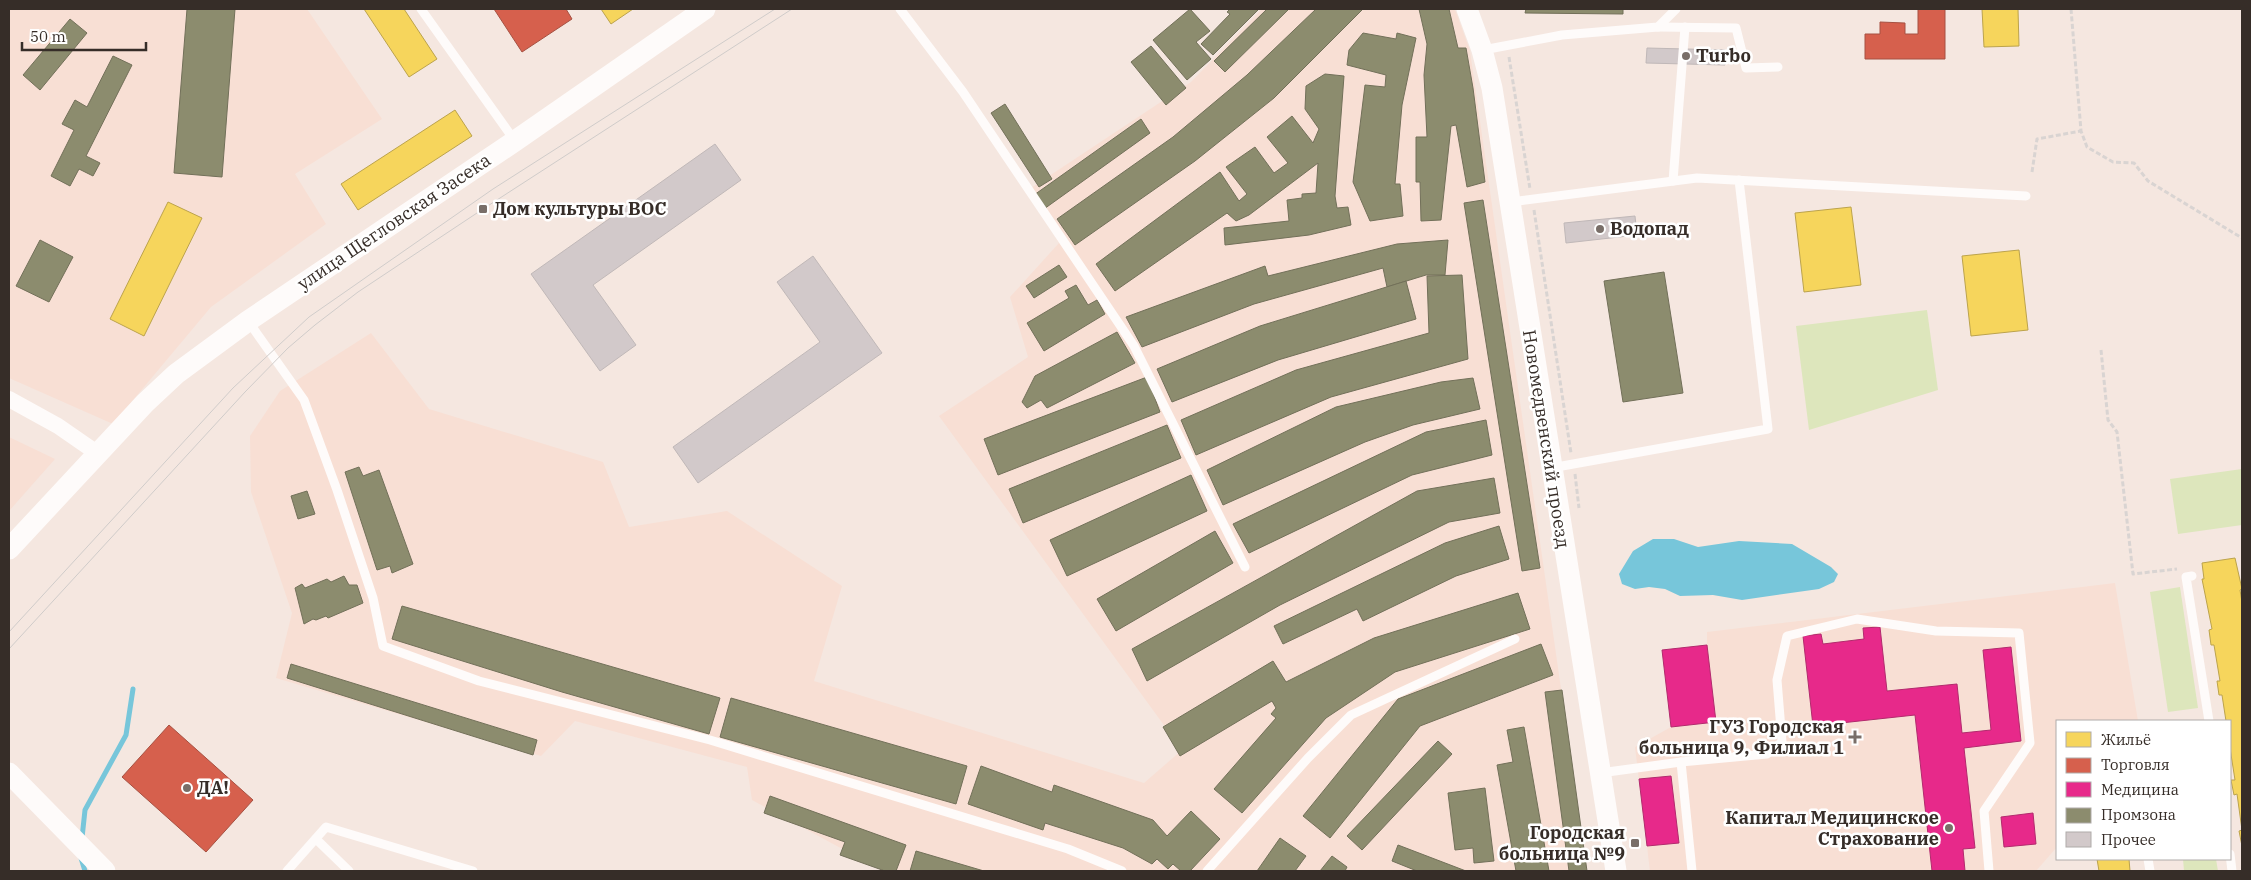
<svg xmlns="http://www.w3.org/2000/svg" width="2251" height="880" font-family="'IBM Plex Serif',serif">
<rect width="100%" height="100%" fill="#f5e7e0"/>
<g fill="#f8dfd4">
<path d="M9,9H307L382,119L295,174L326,224L211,307L113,424L9,378Z"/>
<path d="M1262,9H1454L1456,12L1470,51L1587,871H883L752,800L747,767L575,721L541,756L276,678L292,613L251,492L250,436L280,391L371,333L429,409L603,462L629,527L727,511L842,586L814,681L1144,783L1182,750L939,416L1028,357L1010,297L1059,243L1028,190L1191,82Z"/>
<path d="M9,437L55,459L9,511Z"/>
<path d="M2115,583L2138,721H2057V847L2036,871H1650L1635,747L1671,727L1662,650L1707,645V632Z"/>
</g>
<g fill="#dde6bc">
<path d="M1927,310L1938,390L1809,430L1796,326Z"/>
<path d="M2242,469V525L2178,534L2170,479Z"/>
<path d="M2180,587L2198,708L2168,712L2150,592Z"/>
<path d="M2183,859H2216L2218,871H2184Z"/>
</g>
<path fill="#77c6da" d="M1653,539H1674L1698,547L1739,541L1792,544L1831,567L1838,574L1834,582L1819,589L1742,600L1713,595L1680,596L1665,589L1649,587L1635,589L1622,584L1619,574L1633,551Z"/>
<g fill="#f6d55c" stroke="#bca34c">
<path d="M364,9H404L437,59L409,77Z"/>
<path d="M601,9H633L611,24Z"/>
<path d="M1982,9H2018L2019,46L1984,47Z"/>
<path d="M455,110L472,136L358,210L341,184Z"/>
<path d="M168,202L202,218L144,336L110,319Z"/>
<path d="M1851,207L1861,285L1804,292L1795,213Z"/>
<path d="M2019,250L2028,330L1971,336L1962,256Z"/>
<path d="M2235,558L2242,589L2240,590L2242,602V846L2239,831L2242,830L2237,794L2234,795L2231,780H2235L2230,748V721H2226L2222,695H2219L2217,681H2220L2214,645H2211L2209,630L2212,629L2202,579H2204L2202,563Z"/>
<path d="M2097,859H2129L2130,871H2099Z"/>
</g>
<g fill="#d6604d" stroke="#a65142">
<path d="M494,9H566L572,19L522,52Z"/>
<path d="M1918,9H1945V59H1865V34H1880V22L1905,23V34H1918Z"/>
<path d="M169,725L253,800L206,852L122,777Z"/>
</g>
<g fill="#e7298a" stroke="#b22a6d">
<path d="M1880,627L1887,691L1957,684L1962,733L1991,730L1983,650L2011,647L2021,741L1964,748L1975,848L1963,849L1965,871H1929H1932L1915,715L1813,726L1803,636L1821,634L1823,644L1864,639L1863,628Z"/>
<path d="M1707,645L1716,722L1671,727L1662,650Z"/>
<path d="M1671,776L1679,843L1647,846L1639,779Z"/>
<path d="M2033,813L2036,844L2004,847L2001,817Z"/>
</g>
<g fill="#8c8c6e" stroke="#727059">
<path d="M187,9H235L222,177L174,173Z"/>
<path d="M1190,9L1210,31L1196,42L1211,59L1187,80L1153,40Z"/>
<path d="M1230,9H1259L1213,55L1201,44L1230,14L1227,12Z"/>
<path d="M1267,9H1289L1225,72L1214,61Z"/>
<path d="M1316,9H1363L1274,98L1195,161L1075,245L1057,219L1173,137L1247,75Z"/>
<path d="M1419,9H1449L1458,48H1466L1473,88L1485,182L1467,187L1456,125L1451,126L1441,220L1421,221L1420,182H1416V137H1427L1424,75L1427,44Z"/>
<path d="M1526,9H1623V14L1525,13Z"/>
<path d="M70,19L87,33L40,90L23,75Z"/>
<path d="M1363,33L1396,39L1397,33L1416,38L1402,105L1395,184H1400L1403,216L1370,221L1353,182L1365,85L1385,87L1386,75L1347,65L1349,50Z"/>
<path d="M1151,46L1186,88L1166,105L1131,62Z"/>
<path d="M113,56L132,65L86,156L100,163L93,176L79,169L70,186L51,176L74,130L62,124L75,100L87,107Z"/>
<path d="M1325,74L1344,76L1335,196L1337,208L1348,207L1351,225L1309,235L1225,245L1224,228L1289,221L1287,200L1302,198V194L1316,193L1318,163L1249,215L1236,221L1227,213L1115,291L1096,264L1220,172L1239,201L1247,194L1226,167L1255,147L1274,173L1288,163L1267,137L1292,116L1313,143L1319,129L1305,109L1306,86Z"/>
<path d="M1005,104L1052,179L1039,187L991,113Z"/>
<path d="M1141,119L1150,133L1044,209L1034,195Z"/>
<path d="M1483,200L1540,568L1522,571L1464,203Z"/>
<path d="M40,240L73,257L49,302L16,286Z"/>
<path d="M1448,240L1445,275H1426L1387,287L1383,268L1254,304L1142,347L1126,317L1265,266L1268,276L1397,244Z"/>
<path d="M1059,265L1067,277L1034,298L1026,286Z"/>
<path d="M1664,272L1683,393L1623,402L1604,281Z"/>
<path d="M1462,275L1468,359L1331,397L1196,455L1181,420L1296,370L1429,333L1427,276Z"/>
<path d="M1406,281L1416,319L1278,360L1172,402L1157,369L1260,326Z"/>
<path d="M1076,285L1088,305L1097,300L1105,314L1044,351L1027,323L1069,298L1065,291Z"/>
<path d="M1117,332L1135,363L1047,408L1041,400L1027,408L1022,402L1035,376Z"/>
<path d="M1147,377L1160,412L998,475L984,439Z"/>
<path d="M1473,378L1480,409L1413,425L1365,442L1223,505L1207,470L1336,407L1441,382Z"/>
<path d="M1486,420L1492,455L1412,475L1249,553L1233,524L1426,432Z"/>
<path d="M1167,425L1181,458L1023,523L1009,489Z"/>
<path d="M359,467L363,476L379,470L413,564L392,573L390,566L377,570L345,472Z"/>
<path d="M1191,475L1207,511L1067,576L1050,540Z"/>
<path d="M1494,478L1500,513L1449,522L1280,605L1147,681L1132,649L1417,491Z"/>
<path d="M307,491L315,514L298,519L291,496Z"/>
<path d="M1499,526L1509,559L1456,576L1363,621L1357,609L1283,644L1274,626L1445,543Z"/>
<path d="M1215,531L1233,563L1116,631L1097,599Z"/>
<path d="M344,576L349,585H357L363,603L328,618L326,616L316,620L313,619L304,624L295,588L302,584L305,588L327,579L331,582Z"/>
<path d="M1518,593L1530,629L1395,672L1326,718L1242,813L1214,789L1276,718L1271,714L1276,708L1272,701L1180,756L1163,727L1273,661L1286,682L1374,638Z"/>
<path d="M402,606L720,698L709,734L562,692L392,639Z"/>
<path d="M1541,644L1553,675L1420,726L1330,838L1303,816L1398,699Z"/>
<path d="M291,664L537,740L533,755L287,678Z"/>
<path d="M1562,690L1587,871H1569L1545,692Z"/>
<path d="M731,698L967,766L956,804L720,737Z"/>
<path d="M1524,727L1549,871H1516L1497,765L1513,762L1507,730Z"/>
<path d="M1438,741L1452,754L1362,850L1347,836Z"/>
<path d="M981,766L1052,792L1054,785L1153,820L1167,836L1191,811L1220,839L1190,871H1181L1173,864L1168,869L1157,859L1152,864L1123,848L1045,823L1043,830L968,804Z"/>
<path d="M1485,788L1494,861L1474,863L1473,848L1455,850L1448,793Z"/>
<path d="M770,796L906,845L896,871H885L840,855L845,842L764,813Z"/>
<path d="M1280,838L1306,856L1295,871H1257Z"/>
<path d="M1398,845L1466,871H1417L1392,861Z"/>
<path d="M916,851L984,871H910Z"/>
<path d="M1332,856L1347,867L1345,871H1320Z"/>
</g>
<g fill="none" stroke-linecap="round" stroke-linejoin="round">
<g stroke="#77c6da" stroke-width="5">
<path d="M82,838L85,810L126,735L133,689"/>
<path d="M81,858L85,871"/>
</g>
</g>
<g fill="#d2c9ca" stroke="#c0b8b8">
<path d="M1647,48L1725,50V65L1646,63Z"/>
<path d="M715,144L741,180L593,285L636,345L600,371L531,274Z"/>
<path d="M1635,216L1637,235L1566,243L1564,223Z"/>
<path d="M813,256L882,353L698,483L673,447L820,342L777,282Z"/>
</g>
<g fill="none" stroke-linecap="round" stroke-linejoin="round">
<g stroke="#d9d4d2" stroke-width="3" stroke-dasharray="5 2.5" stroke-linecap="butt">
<path d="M2071,9L2081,131L2087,147L2113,162L2134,163L2148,181L2242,238"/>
<path d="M1509,57L1530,189"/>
<path d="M2032,172L2037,139L2081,131"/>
<path d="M1534,210L1571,453"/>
<path d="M2101,350L2108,420L2117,432L2133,574L2177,569"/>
<path d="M1575,474L1579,508"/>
</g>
<g stroke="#fefbfa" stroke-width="9">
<path d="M421,9L515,141"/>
<path d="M900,9L963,92L1134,346L1245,567"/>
<path d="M1658,27L1736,28L1746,68L1778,67"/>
<path d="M1483,50L1562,35L1658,27L1676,9"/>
<path d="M1673,181L1685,27"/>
<path d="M1511,202L1697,178L2026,196"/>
<path d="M248,321L304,400L337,490L373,598L383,646L479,681L710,740L1068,849L1122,871"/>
<path d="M1551,468L1768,429L1739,180"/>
<path d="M2192,576L2186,577L2209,721"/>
<path d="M1681,762L1692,871"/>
<path d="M1600,773L1681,762L1767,754L1782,742L1777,680L1787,636L1857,619L1936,631L2019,633L2030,743L1984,811L1989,871"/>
<path d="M316,839L349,871"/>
<path d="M2230,854L2232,871"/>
<path d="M2148,859L2150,871"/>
<path d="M287,871L326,827L473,871"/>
<path d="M1207,871L1308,758L1351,715L1515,639"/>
</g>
<path stroke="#fefbfa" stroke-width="16" d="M9,399L58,426L97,453"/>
<g stroke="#fefbfa" stroke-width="21">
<path d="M1467,9L1482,50L1492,88L1616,871"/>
<path d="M9,549L145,403L176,374L248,321L515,141L705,9"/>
<path d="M9,773L105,871"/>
</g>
<g stroke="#d0ccca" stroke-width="1">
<path d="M9,632L233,388L309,317L493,189L775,9"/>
<path d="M9,649L245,392L288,348L315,325L358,292L483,209L792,9"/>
</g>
</g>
<g fill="#796e68" stroke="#fff" stroke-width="2">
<circle cx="1686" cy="56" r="5"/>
<rect x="478" y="204" width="10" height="10" rx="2.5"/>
<circle cx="1600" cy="229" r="5"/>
<path d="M1852.5 729.5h5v5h5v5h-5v5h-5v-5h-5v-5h5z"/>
<circle cx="187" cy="788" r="5"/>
<circle cx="1949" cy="828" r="5"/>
<rect x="1630" y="838" width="10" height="10" rx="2.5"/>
</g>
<g text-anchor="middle" stroke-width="5" stroke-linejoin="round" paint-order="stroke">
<g font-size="18" font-weight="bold" fill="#362d28" stroke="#fff" text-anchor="start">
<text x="1696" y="62">Turbo</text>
<text x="493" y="215">Дом культуры ВОС</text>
<text x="1610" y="235">Водопад</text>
<text x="1844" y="733" text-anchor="end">ГУЗ Городская<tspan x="1844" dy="21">больница 9, Филиал 1</tspan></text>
<text x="197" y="794">ДА!</text>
<text x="1939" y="824" text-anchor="end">Капитал Медицинское<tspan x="1939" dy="21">Страхование</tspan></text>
<text x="1625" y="839" text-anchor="end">Городская<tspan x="1625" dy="21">больница №9</tspan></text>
</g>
<g font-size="18" fill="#362d28" stroke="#fff">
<text transform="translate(394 222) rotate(-34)" y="6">улица Щегловская Засека</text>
<text transform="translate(1546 439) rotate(81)" y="6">Новомедвенский проезд</text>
</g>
</g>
<rect width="2251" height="880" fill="none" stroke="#362d28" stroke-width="20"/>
<rect x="2056" y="720" width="175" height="140" fill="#ffffff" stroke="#afaba9"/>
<rect x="2066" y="732" width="25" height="15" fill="#f6d55c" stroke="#afaba9"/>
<text x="2101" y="745" font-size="15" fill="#362d28">Жильё</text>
<rect x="2066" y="758" width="25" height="15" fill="#d6604d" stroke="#afaba9"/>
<text x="2101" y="770" font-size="15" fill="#362d28">Торговля</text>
<rect x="2066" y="782" width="25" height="15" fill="#e7298a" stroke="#afaba9"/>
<text x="2101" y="795" font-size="15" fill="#362d28">Медицина</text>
<rect x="2066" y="808" width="25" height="15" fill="#8c8c6e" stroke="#afaba9"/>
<text x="2101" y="820" font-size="15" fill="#362d28">Промзона</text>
<rect x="2066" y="832" width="25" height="15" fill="#d2c9ca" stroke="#afaba9"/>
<text x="2101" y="845" font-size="15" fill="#362d28">Прочее</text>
<path d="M22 42v8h124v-8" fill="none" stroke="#362d28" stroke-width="2.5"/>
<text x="30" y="42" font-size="15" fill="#362d28" stroke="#ffffff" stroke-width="4" paint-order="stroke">50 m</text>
</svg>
